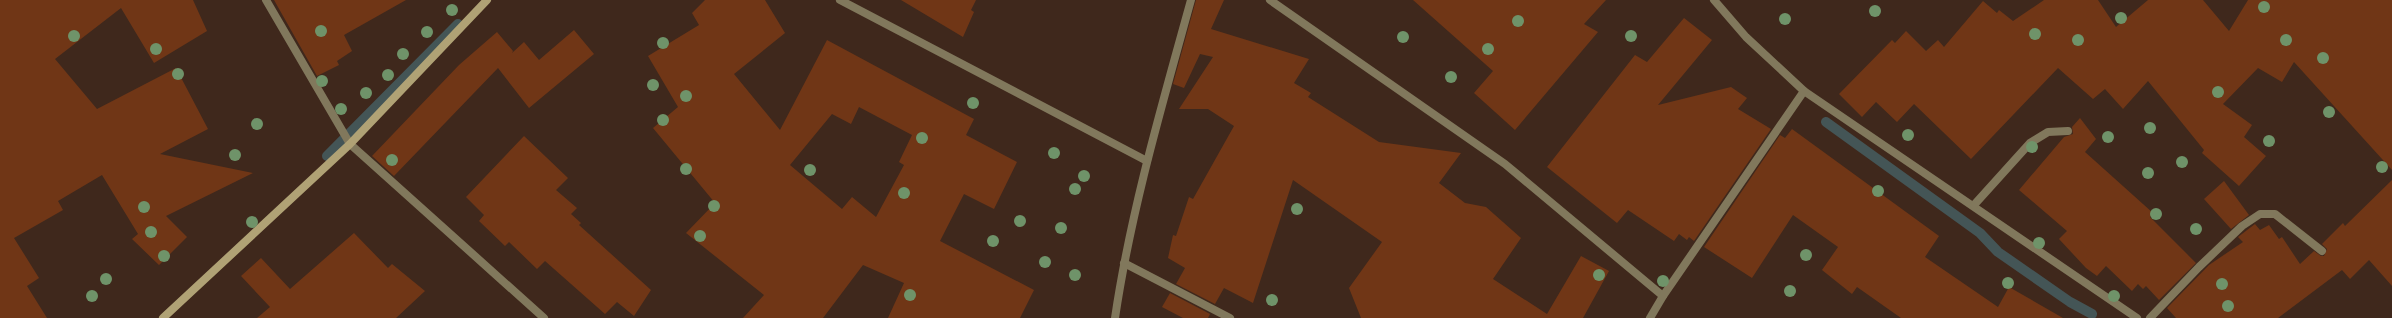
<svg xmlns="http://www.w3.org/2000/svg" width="2392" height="318" font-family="Commissioner,sans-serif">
<rect width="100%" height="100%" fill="#3f281c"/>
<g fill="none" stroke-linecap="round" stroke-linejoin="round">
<g stroke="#445556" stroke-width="10">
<path d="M1826,122L1980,233L1998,252L2070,302L2092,314"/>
<path d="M327,156L458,24"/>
</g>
</g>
<g fill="#703616" fill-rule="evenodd">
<path d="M0,0H193L207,31L154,63L121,8L55,59L97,109L176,68L208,129L160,154L253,173L166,216L187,237L159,265L132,239L138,234L102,175L58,201L63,210L14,238L39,278L27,286L47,318H0Z"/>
<path d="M274,0H406L344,35L352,51L337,61L339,65L317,76Z"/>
<path d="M705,0H765L785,33L734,74L780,130L827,40L974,119L966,135L1017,162L994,209L964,194L940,241L1034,290L1020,318H888L904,283L863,265L823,318H743L764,295L686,233L715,203L653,128L678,107L648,56L699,25L692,13ZM859,107L912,135L899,162L904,165L876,217L852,197L842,209L790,165L832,114L851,124Z"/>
<path d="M901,0H976L971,10L974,12L963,37Z"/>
<path d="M1196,0H1224L1211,29L1309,59L1294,83L1311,93L1308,97L1379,142L1461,153L1439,183L1465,203L1486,207L1521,238L1493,279L1547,314L1581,256L1609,271L1583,318H1361L1349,288L1382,242L1293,180L1253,303L1224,288L1215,304L1176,284L1185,268L1168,258L1173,235L1176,236L1189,197L1193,199L1234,126L1208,109H1179L1213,57L1200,54L1184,88L1173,84Z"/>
<path d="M1413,0H1606L1584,24L1598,32L1515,130L1474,93L1493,71Z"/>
<path d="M2044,0H2098L2116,27L2148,0H2203L2229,31L2248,0H2392V170L2294,62L2282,82L2258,68L2223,104L2252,125L2244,137L2266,156L2239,186L2202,153L2204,150L2148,81L2123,109L2105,89L2093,99L2058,68L1971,159L1914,104L1897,122L1876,102L1862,117L1839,94L1892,40L1895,43L1906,31L1926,51L1938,40L1944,47L1983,1L1997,13L1999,10L2013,21Z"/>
<path d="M1684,18L1712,40L1658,105L1731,87L1747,98L1738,109L1771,129L1694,241L1689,237L1687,240L1679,234L1674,241L1628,210L1617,223L1547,167L1635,55L1647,62Z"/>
<path d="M574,30L594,54L529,108L498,68L394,176L372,156L459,65L497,32L513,51L512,53L524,42L539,60Z"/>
<path d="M2080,118L2096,139L2085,152L2153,213L2150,217L2196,263L2159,300L2146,286L2143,289L2138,284L2132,291L2106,266L2097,276L2086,268L2059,239L2067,231L2019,190L2064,137L2073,134L2072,127Z"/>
<path d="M1792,129L1939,236L1925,257L1998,307L2009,287L2063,318H1901L1857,287L1852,294L1822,270L1838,247L1793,215L1752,278L1704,247L1780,135L1785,138Z"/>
<path d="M524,136L568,178L556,190L577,208L571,214L581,223L579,225L651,290L634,316L617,302L605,314L545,261L537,269L509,242L505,246L479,221L484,215L466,197Z"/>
<path d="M2392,180V286L2369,260L2350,279L2342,270L2278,318H2176L2167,308L2209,265L2243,242L2238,237L2255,224L2260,230L2269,225L2279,239L2282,237L2300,264L2314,251L2321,256H2324L2327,249L2322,244L2343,223L2345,226Z"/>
<path d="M2224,181L2249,215L2231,229L2204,199Z"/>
<path d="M354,233L388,268L392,264L425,291L396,318H257L270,307L241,276L261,258L290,289Z"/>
<path d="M1170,293L1210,314L1208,318H1183L1162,307Z"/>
</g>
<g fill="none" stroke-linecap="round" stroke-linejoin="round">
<g stroke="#81785c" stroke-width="8">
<path d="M266,0L350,144L544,318"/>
<path d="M840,0L1147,161"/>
<path d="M1270,0L1505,164L1663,296"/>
<path d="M1714,0L1746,37L1804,91L2137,318"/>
<path d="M1974,205L2030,143L2048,132L2068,131"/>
<path d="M1124,263L1230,318"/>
<path d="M1115,318C1131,210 1162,105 1191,0"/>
<path d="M1650,318L1663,296L1804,91"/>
<path d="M2150,318L2199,267L2242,226L2260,214H2275L2322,251"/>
</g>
<path stroke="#b0a275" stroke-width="8" d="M163,318L350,144L487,0"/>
</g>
<g fill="#6f9369">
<circle cx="2264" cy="7" r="6"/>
<circle cx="452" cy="10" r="6"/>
<circle cx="1875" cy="11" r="6"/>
<circle cx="2121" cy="18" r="6"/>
<circle cx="1785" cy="19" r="6"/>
<circle cx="1518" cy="21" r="6"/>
<circle cx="321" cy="31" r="6"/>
<circle cx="427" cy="32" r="6"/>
<circle cx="2035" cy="34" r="6"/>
<circle cx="74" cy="36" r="6"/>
<circle cx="1631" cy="36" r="6"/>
<circle cx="1403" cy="37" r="6"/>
<circle cx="2078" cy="40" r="6"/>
<circle cx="2286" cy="40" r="6"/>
<circle cx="663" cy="43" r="6"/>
<circle cx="156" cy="49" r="6"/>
<circle cx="1488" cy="49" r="6"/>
<circle cx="403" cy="54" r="6"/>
<circle cx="2323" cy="58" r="6"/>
<circle cx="178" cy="74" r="6"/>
<circle cx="388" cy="75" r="6"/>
<circle cx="1451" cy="77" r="6"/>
<circle cx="322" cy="81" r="6"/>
<circle cx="653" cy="85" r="6"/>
<circle cx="2218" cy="92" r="6"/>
<circle cx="366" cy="93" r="6"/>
<circle cx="686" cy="96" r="6"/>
<circle cx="973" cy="103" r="6"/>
<circle cx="341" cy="109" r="6"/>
<circle cx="2329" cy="112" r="6"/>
<circle cx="663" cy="120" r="6"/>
<circle cx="257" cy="124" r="6"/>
<circle cx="2150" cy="128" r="6"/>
<circle cx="1908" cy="135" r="6"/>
<circle cx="2108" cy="137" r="6"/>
<circle cx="922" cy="138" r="6"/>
<circle cx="2269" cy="141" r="6"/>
<circle cx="2032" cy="147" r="6"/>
<circle cx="1054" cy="153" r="6"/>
<circle cx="235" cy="155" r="6"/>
<circle cx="392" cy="160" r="6"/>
<circle cx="2182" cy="162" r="6"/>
<circle cx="2382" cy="167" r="6"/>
<circle cx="686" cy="169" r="6"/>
<circle cx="810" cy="170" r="6"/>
<circle cx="2148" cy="173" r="6"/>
<circle cx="1084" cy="176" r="6"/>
<circle cx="1075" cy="189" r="6"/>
<circle cx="1878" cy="191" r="6"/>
<circle cx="904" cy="193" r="6"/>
<circle cx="714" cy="206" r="6"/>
<circle cx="144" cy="207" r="6"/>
<circle cx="1297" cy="209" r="6"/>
<circle cx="2156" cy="214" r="6"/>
<circle cx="1020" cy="221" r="6"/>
<circle cx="252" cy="222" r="6"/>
<circle cx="1061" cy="228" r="6"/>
<circle cx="2196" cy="229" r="6"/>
<circle cx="151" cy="232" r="6"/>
<circle cx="700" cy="236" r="6"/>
<circle cx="993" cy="241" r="6"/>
<circle cx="2039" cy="243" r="6"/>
<circle cx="1806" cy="255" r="6"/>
<circle cx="164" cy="256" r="6"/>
<circle cx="1045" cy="262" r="6"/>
<circle cx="1075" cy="275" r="6"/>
<circle cx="1599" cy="275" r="6"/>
<circle cx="106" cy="279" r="6"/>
<circle cx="1663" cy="281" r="6"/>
<circle cx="2008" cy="283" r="6"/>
<circle cx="2222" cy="284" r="6"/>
<circle cx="1790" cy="291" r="6"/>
<circle cx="910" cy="295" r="6"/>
<circle cx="92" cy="296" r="6"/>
<circle cx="2114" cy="296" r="6"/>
<circle cx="1272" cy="300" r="6"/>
<circle cx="2228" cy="306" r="6"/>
</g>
</svg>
